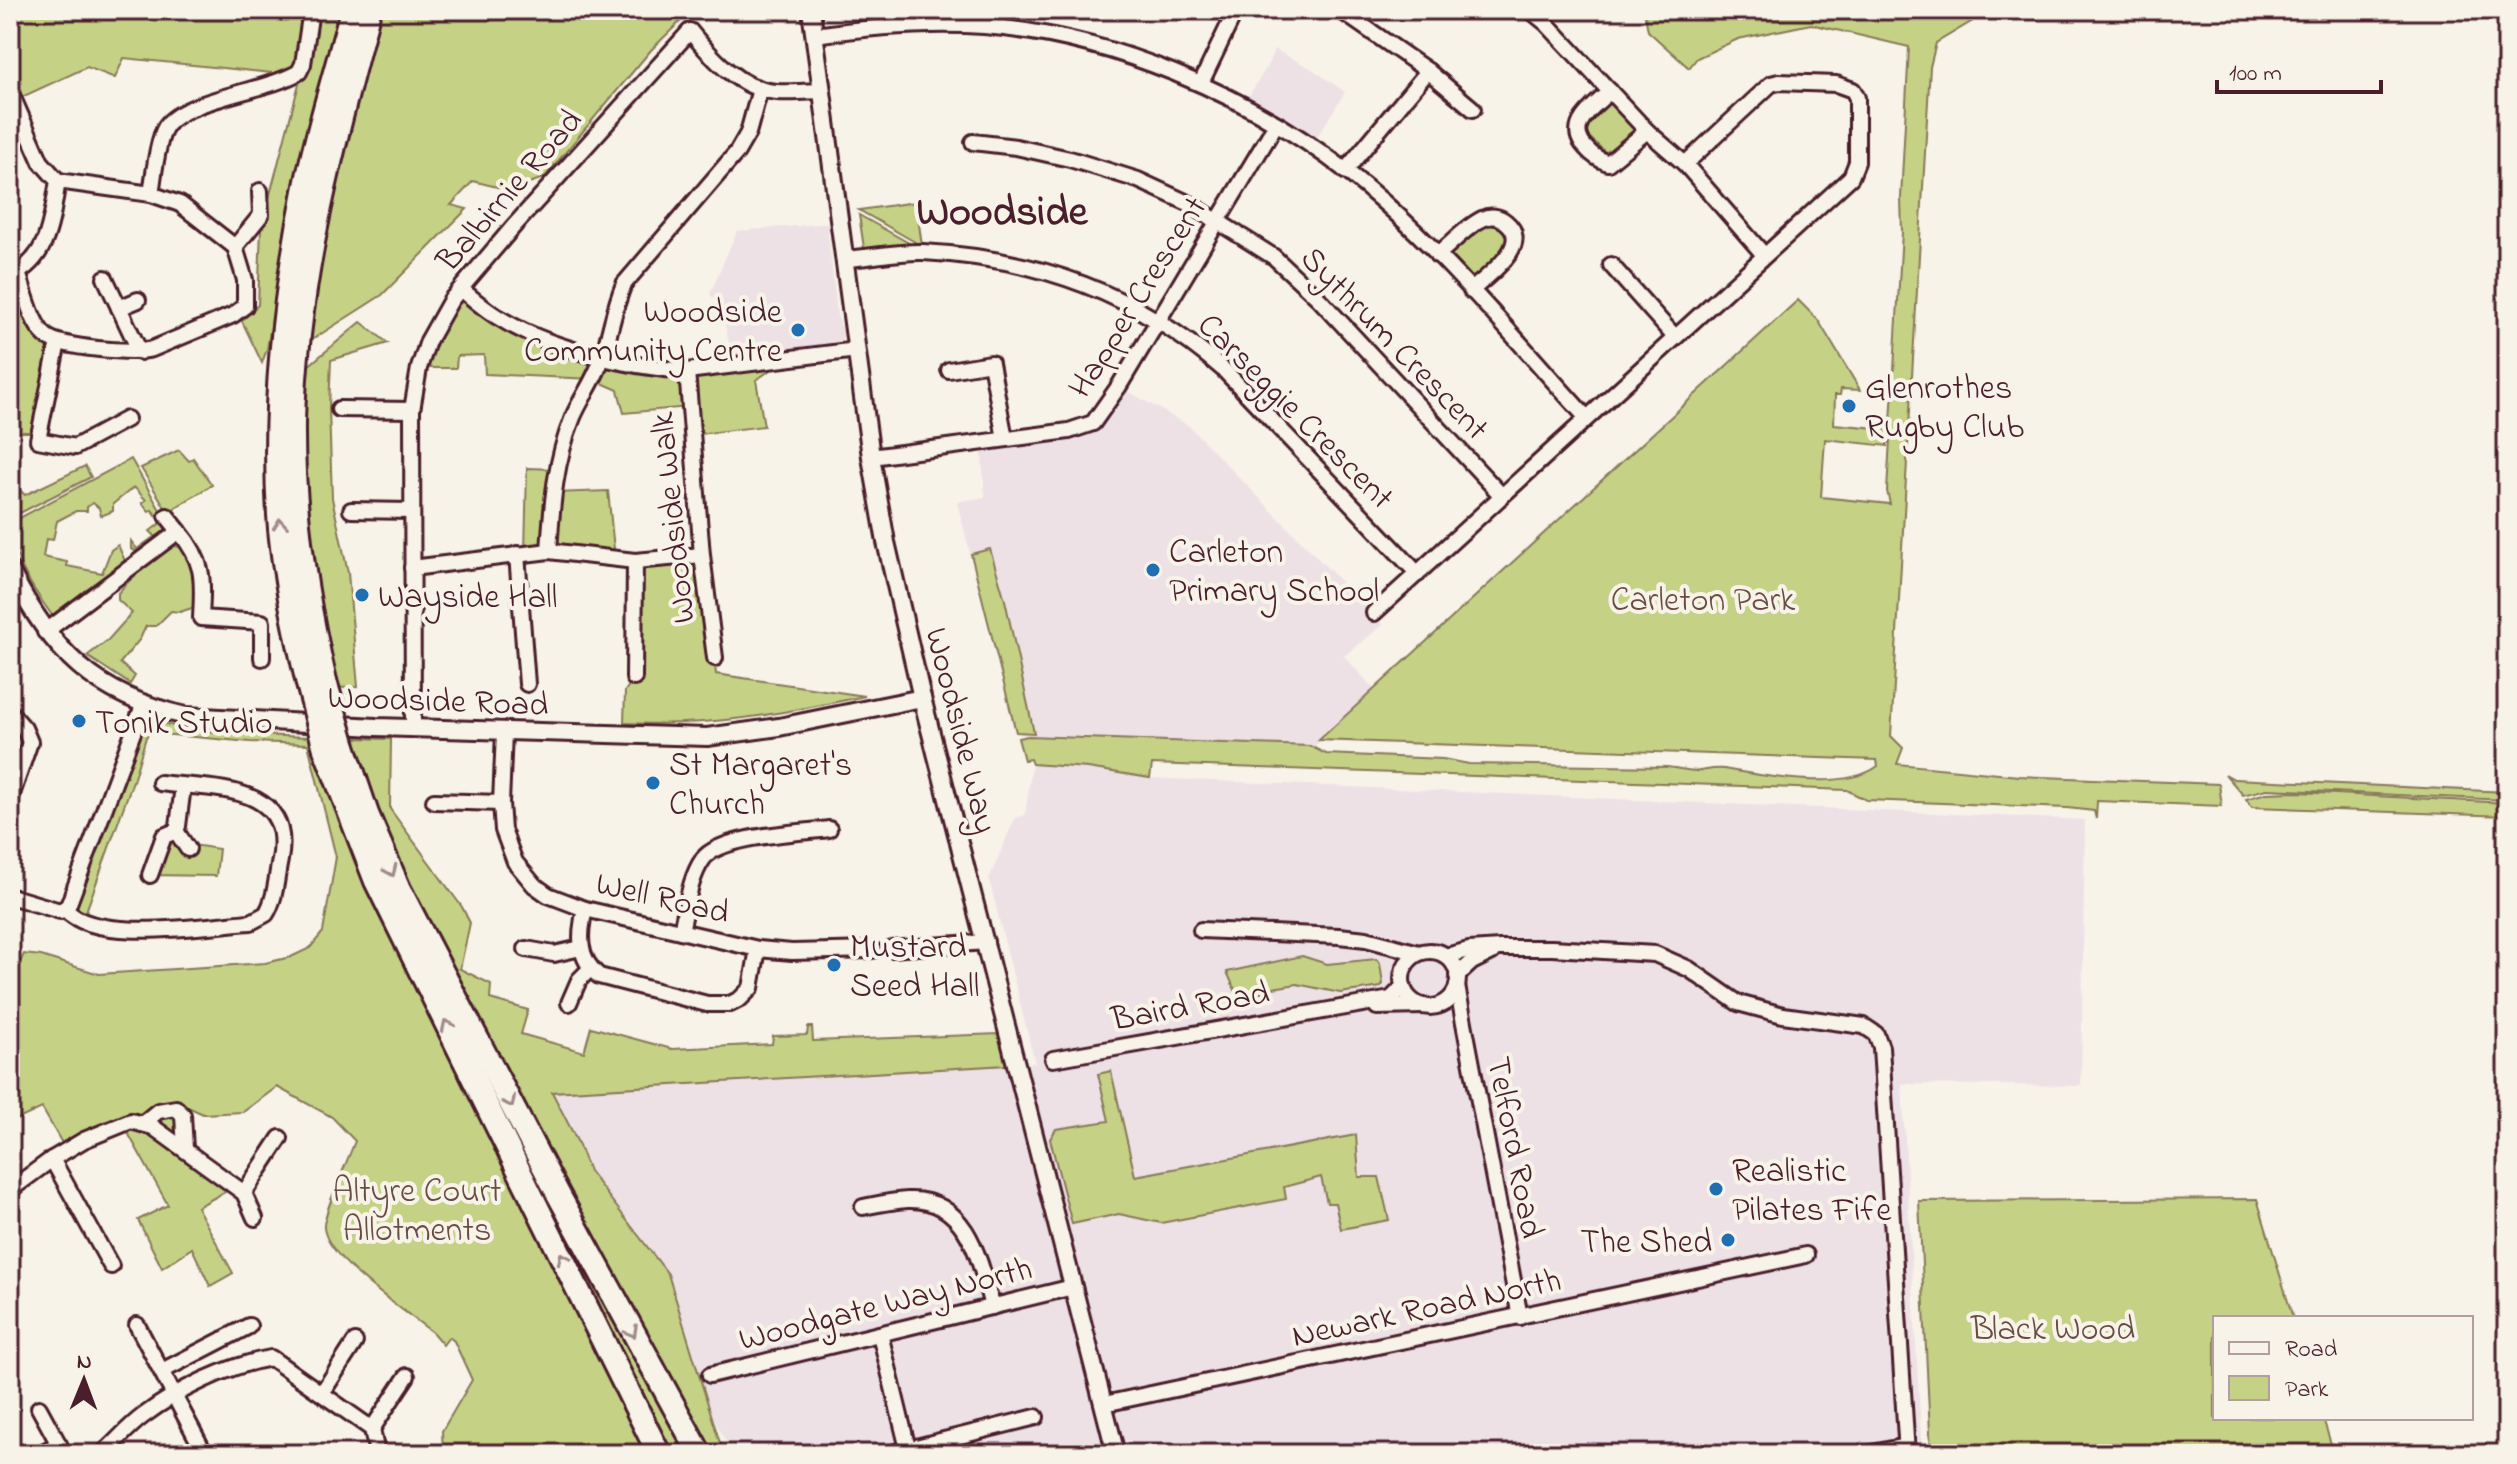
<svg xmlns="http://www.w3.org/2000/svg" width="2517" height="1464" font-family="'Indie Flower',sans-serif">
<rect width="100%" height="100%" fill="#f7f3e8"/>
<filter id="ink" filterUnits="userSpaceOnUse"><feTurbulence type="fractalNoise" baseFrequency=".0125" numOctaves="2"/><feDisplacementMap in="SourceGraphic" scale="16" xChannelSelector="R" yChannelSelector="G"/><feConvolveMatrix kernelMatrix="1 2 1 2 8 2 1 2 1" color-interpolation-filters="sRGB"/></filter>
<g filter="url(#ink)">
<g fill="#ede1e6">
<path d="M1274,49L1312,69L1345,92L1311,147L1244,104L1268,65Z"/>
<path d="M830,223L828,232L837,315L844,333L841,342L844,352L734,366L721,307L710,294L737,231Z"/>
<path d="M1119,386L1189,426L1383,625L1344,656L1375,690L1314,747L1028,736L1016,732L957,502L985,497L981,442L1080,429Z"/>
<path d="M1032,764L1088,768L1150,778L2085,820L2081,1086L1902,1084L1922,1454H732L707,1406L668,1274L589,1171L577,1141L551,1092L1035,1063L989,879L1015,818L1025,815Z"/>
</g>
<g fill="#c5d286" stroke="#887858" stroke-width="2">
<path d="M10,10H341L303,145L267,349L262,363L241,319L258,305L261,229L301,76L124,58L115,78L87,67L22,97L10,69Z"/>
<path d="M378,10H630V14L634,10H692L651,50L544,178L509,190L473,181L451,205L467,209L382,295L310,341L302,308Z"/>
<path d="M1644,10H1991L1936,43L1930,67L1891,736L1903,748L1897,764L2019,776L2219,784L2222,806L2097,801L2096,819L2094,811L2067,808L1866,800L1847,790L1152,764L1150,778L1088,768L1032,764L1030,759L1024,760L1018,738L1028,736L1310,746L1326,754L1443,759L1469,764L1667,767C1677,768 1688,771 1699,771C1707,770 1715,768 1724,769C1764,776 1844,792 1878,766L1877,760L1319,740L1798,300L1818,320L1860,390L1841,389L1840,395H1835L1834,424L1887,429V446L1825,439L1821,497L1890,504L1887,491L1902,232L1901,198L1909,47L1811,24L1738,39L1697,58L1689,68L1648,31Z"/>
<path d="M1612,99L1640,129L1607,154L1583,131Z"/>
<path d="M916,202L922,246L859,210Z"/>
<path d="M859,215L914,246L864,248Z"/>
<path d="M1496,223L1505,229L1510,244L1474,284L1446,254L1485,224Z"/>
<path d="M14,281L50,344L32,432H10V283Z"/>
<path d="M461,289L535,336L670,370L787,359L756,380L764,426L692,435L689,407L624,413L618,390L593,379L485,374L484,355L457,356L456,368H419Z"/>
<path d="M361,322L388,343L331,360L329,408L332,498L348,573L358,687L337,688L303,532L301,372Z"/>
<path d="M179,450L189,461L193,458L212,485L168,512L141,468Z"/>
<path d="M131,459L164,517L166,523L164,537L140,553L131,549V541L137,549L155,536L150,531L162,522L152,510L149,511L142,503L146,500L134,487L113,504V511L101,516L99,508L93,503L87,507V511H76L57,521L53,540L46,539L43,557L67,562V566L102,573L111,550L118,545L125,561L52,615C33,590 10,554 10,523Z"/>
<path d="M85,466L91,477L10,518V481L25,495Z"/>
<path d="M527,468L556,469L554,493L608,491L615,559L525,553Z"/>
<path d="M175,546C200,550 196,587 195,607L180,612L171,611L156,626H146L140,639L120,663L135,676L130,684L87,656L108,640L132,613L118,600V593C135,575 152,554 175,546Z"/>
<path d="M990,549L1005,600L1034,733L1016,732L971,554Z"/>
<path d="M702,555L716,674L865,696C780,714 712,727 624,723L625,691L634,678L635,561Z"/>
<path d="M139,717C196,735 256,735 315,737L650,1454H443L442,1431L472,1380L454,1341L449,1337L443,1345L433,1333C407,1312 327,1260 324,1228C322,1215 349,1158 355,1141L332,1117L277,1087L243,1112L203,1114L173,1100L156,1105L140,1116L63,1145L42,1108L14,1121L10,1116V983L24,954L41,956L99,974L265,963L291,957L310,948L323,932L336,857L308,744L250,742L150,733L146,737L134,778L84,917L76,908L74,901Z"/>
<path d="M353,738L391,739L390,809L462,907L470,923L460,969L491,984L490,999L528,1010L521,1034L584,1052L591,1027L672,1049L772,1044L773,1036L807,1035L808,1027H812L813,1041L999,1034L1007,1065L552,1092L577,1141L589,1171L668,1274L723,1453L709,1445L645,1335L500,1058L413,902L365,780Z"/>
<path d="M2225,774L2234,779L2507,792V800L2267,789L2243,795Z"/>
<path d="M2299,792L2507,803V816L2252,807L2246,799L2266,793Z"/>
<path d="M164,836L193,845L219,849L216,876L150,875Z"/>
<path d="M1302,956L1327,964L1376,959L1380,963L1383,984L1381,987L1340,993L1297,984L1273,988L1240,1001L1227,972Z"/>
<path d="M1111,1071L1135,1176L1356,1135L1359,1177H1379L1389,1220L1341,1229L1335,1203H1327L1321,1177L1284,1187L1286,1199L1161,1223L1119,1214L1072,1224L1050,1139L1056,1129L1109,1121L1098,1074Z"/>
<path d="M176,1108L185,1149L236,1186L197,1207L233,1273L210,1286L192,1248L162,1268L138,1220L168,1205L123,1124Z"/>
<path d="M2257,1199L2293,1318H2215V1418H2323L2334,1454H1931L1919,1201Z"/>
<path d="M568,1238L697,1454H671Z"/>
</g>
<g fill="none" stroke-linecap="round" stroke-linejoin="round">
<path stroke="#7789a4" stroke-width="3" d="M1792,10L1860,19L1893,12L1939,10"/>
<g stroke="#4a1f2b" stroke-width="20">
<g id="minor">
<path d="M1340,10L1428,71L1473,109"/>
<path d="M1530,10L1546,23L1647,131L1685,164L1764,255"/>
<path d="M985,26L987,10"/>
<path d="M815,35C870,27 928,22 984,26C1110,36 1245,93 1345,170C1435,240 1509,333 1586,417"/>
<path d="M1201,83L1236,10"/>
<path d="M10,91L41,162L58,181C51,219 50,258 11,276"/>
<path d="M1610,91C1594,107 1564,125 1586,148C1592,155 1599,160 1608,163L1647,131"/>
<path d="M973,142L1016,147L1070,159L1138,180L1190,204L1274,257L1319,299L1502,496"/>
<path d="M1345,171L1428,71"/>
<path d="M151,194C154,176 157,140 166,126C185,99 268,91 299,72L303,64L311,10"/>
<path d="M235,247L261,215L260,191"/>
<path d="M1437,255C1451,244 1466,227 1482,219C1490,215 1499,216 1506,222C1534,245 1486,276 1471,291"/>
<path d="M844,259C870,258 897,251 923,252C1039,258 1137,294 1224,370L1418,574"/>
<path d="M1611,265L1674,336"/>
<path d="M18,273C25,292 31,323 46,336C60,348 134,354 152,349L233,315L245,306V280L235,247L180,204L151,194L58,181"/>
<path d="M105,278L140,352"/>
<path d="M461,289C472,298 483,308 496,316C546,348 627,367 687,371L857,350"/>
<path d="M119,308L138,300"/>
<path d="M58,342L38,440L75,447L127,419"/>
<path d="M949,370L991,363L1005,439"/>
<path d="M687,371L702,555L715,658"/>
<path d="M339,409L412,410"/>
<path d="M871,457L1069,431L1093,423L1119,386L1276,124"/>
<path d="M351,510L412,511"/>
<path d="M167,516L179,531"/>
<path d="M549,551C552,504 555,461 573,417C582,396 597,377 603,355C611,331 614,307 624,284L737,152L748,133L760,89"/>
<path d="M517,554L527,684"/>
<path d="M412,568L549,551L635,561L702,555"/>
<path d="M1374,613L1851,177L1857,162V98L1853,90L1836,84L1779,82L1771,84L1685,164"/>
<path d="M45,632L179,531C205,563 203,579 201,618L262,622V658"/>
<path d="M634,678L635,561"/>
<path d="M10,712L24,728L30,742L10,800"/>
<path d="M413,729L412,410L419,368L428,341L451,300L513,227L690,31C712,58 740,90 777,92C792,93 807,91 822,91"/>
<path d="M504,732L501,803L503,830L515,862L534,885L548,895L585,909L758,949L792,952L873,950"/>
<path d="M434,801L501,803"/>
<path d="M176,831L188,849"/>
<path d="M150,875L164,836L176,831L178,826L183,786"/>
<path d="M10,896L60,911L68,906L144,703"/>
<path d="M65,909C94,944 207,925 251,922L266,914C276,898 276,878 280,860C294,782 212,790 160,783"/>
<path d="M585,909C579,934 577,958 599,976L707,1004H730L740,999L751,988L758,949"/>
<path d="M1201,930L1339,936L1366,939L1419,953"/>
<path d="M681,931C687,907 689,879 703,859C721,835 799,833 829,829"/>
<path d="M526,949L554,954L581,948"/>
<path d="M891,949L986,942"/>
<circle cx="1430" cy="979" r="28"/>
<path d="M1446,956L1469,950L1500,948H1552L1655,954L1689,969L1738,1003L1783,1015L1864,1026L1876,1034L1881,1047L1907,1454"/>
<path d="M1457,976L1472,962L1492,952"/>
<path d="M1457,986L1520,1317"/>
<path d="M569,1003L579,980L590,969"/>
<path d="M1377,1007L1424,1006"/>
<path d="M1053,1059L1391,999L1403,987"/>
<path d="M142,1124L158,1111L176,1108L183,1115L185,1149"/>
<path d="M52,1159L111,1266"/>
<path d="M10,1190L52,1159L84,1140L131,1121L153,1127L244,1193"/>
<path d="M863,1207C878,1204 892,1201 907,1200C968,1197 980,1261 992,1307"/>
<path d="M255,1218L244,1193L280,1138"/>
<path d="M137,1325L205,1454"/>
<path d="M880,1334L908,1449"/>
<path d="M162,1371L249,1326"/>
<path d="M710,1375L1073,1287"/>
<path d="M322,1393L355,1342"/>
<path d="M1104,1404L1806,1255"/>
<path d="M39,1408L64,1454"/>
<path d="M372,1429L407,1376"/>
<path d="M39,1454L59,1444"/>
<path d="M102,1454C116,1442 128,1427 143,1416C179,1389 226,1366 271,1358L372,1429L377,1454"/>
<path d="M888,1454L1036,1417"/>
<path d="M1867,1454L1907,1446"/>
</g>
</g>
<g stroke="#4a1f2b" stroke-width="22">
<g id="tertiary">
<path d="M811,10L871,457L886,542L922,698L1116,1454"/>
<path d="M10,570C50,650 95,696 186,716L376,727L707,737L779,727L922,698"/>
</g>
</g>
<g stroke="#4a1f2b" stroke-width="28">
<g id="trunk">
<path d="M325,681C305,595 292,510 293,422C296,281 333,145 369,10"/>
<path d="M308,684C296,633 285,581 280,529C271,414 283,299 306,186C318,127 337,68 352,10"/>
<path d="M344,746L367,814L399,889L558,1194L700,1454"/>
<path d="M325,749L376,881L659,1454"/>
</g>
</g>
<use href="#minor" stroke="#f7f3e8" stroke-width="14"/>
<use href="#tertiary" stroke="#f7f3e8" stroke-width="16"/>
<use href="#trunk" stroke="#f7f3e8" stroke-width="22"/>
<g stroke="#4a1f2b" stroke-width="28" stroke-linecap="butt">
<g id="trunk-bridge">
<path d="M325,681L344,746"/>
<path d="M308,684L325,749"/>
</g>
</g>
<use href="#trunk-bridge" stroke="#f7f3e8" stroke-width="22"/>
</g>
<defs><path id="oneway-chevron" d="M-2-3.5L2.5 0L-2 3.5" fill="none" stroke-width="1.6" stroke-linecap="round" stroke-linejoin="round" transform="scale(2)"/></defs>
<g stroke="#a0898a">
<use href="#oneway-chevron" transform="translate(280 524) rotate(-95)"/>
<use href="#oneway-chevron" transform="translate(391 871) rotate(66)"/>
<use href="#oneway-chevron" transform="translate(447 1025) rotate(-116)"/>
<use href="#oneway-chevron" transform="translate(510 1102) rotate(63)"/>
<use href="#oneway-chevron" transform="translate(563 1258) rotate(-116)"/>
<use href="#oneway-chevron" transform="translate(632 1332) rotate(61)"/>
</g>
</g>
<g fill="#1f6fb2" stroke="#f7f3e8" stroke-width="3">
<circle cx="798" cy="330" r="8"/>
<circle cx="1849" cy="406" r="8"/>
<circle cx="1153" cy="570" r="8"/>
<circle cx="362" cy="595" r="8"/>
<circle cx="79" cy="721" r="8"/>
<circle cx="653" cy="783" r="8"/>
<circle cx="834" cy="965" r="8"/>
<circle cx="1716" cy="1189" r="8"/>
<circle cx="1728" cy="1240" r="8"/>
</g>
<g text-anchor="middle" stroke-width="8" stroke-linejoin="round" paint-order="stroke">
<g font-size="34" fill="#4a1f2b" stroke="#f7f3e8">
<text transform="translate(508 189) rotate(-49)" y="12">Balbirnie Road</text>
<text transform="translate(1136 296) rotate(-58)" y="12">Happer Crescent</text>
<text transform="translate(1396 342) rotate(46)" y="12">Sythrum Crescent</text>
<text transform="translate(1297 410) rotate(45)" y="12">Carseggie Crescent</text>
<text transform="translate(671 518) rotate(-96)" y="12">Woodside Walk</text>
<text transform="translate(438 699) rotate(2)" y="12">Woodside Road</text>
<text transform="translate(963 730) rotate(76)" y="12">Woodside Way</text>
<text transform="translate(663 896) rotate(13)" y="12">Well Road</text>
<text transform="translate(1190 1004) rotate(-10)" y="12">Baird Road</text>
<text transform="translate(1517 1147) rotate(79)" y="12">Telford Road</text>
<text transform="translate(885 1302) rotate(-14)" y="12">Woodgate Way North</text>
<text transform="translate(1426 1306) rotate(-12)" y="12">Newark Road North</text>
</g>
<g font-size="34" fill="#4a1f2b" stroke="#f7f3e8" text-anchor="start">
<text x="782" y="322" text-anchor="end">Woodside<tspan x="782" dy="39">Community Centre</tspan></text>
<text x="1865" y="398">Glenrothes<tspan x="1865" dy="39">Rugby Club</tspan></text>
<text x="1169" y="562">Carleton<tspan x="1169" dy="39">Primary School</tspan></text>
<text x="378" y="607">Wayside Hall</text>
<text x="95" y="733">Tonik Studio</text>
<text x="669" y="775">St Margaret's<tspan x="669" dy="39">Church</tspan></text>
<text x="850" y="957">Mustard<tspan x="850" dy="39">Seed Hall</tspan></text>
<text x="1732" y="1181">Realistic<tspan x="1732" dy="39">Pilates Fife</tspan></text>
<text x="1712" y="1252" text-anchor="end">The Shed</text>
</g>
<g font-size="34" fill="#694c42" stroke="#f7f3e8">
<text x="1703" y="610">Carleton Park</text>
<text x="417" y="1201">Altyre Court<tspan x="417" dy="39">Allotments</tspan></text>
<text x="2053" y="1339">Black Wood</text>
</g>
<g font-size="42" font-weight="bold" fill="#4a1f2b" stroke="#f7f3e8">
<text x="1002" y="224">Woodside</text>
</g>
</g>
<rect width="2517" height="1464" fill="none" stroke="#f7f3e8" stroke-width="40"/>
<rect x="20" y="20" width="2477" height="1424" fill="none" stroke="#4a1f2b" stroke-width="3" filter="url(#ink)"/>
<rect x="2213" y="1316" width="260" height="104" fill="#f7f3e8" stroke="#b29e9c" stroke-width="2"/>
<rect x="2229" y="1342" width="40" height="12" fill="#f7f3e8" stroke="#b29e9c" stroke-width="2"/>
<text x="2285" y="1356" font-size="24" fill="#4a1f2b">Road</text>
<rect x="2229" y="1376" width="40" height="24" fill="#c5d286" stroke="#b29e9c" stroke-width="2"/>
<text x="2285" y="1396" font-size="24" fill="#4a1f2b">Park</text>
<g transform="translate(84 1380) rotate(1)" stroke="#f7f3e8" stroke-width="6" paint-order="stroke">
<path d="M0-6L14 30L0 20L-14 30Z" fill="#4a1f2b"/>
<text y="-12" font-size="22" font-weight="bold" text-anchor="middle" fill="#4a1f2b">N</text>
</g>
<path d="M2217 80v12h164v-12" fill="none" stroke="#4a1f2b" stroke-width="4"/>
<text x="2229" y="80" font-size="24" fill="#4a1f2b" stroke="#f7f3e8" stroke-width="6" paint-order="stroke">100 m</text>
</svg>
